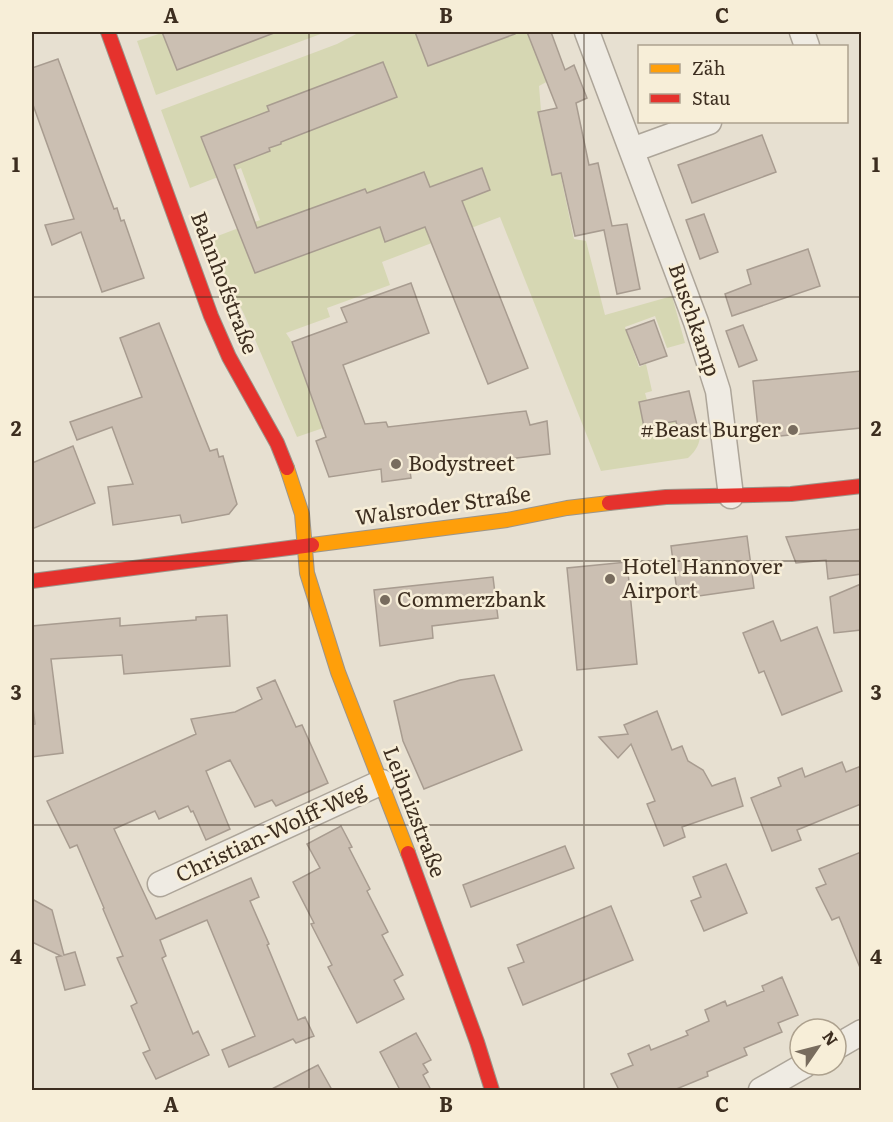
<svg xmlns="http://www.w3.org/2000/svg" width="893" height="1122" font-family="Literata,serif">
<rect width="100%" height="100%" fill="#e7e0d1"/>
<g fill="#d6d7b3">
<path d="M165,32H326L156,95L137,41Z"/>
<path d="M360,32H536L531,33L550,80L539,86L541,111L554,173L560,172L574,239L586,241L605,315L672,296L685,343L667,348L655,316L625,327L639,367L646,364L652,391L645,393L647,400L639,402L644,426L676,421L679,430L699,424C701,440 700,447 688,458L601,471L500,217L382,262L390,285L327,308L330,317L286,333L292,342L323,428L297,437L244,314L207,240L260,220L241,168L190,188L161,110L337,44Z"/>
</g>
<g fill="#cbbfb2" stroke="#a89c90" stroke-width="1.5">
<path d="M162,32H274V33L177,70Z"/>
<path d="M415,32H515V34L428,66Z"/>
<path d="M527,32H551L565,70L574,65L587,98L576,103L589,165L598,163L612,226L627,224L640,289L617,294L604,230L575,236L561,173L552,175L538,112L557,108Z"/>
<path d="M58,59L114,209L117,208L121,221L124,220L144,278L102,292L81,232L52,245L45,225L74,219L32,102V68Z"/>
<path d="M383,62L397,97L281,142V144L269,148L270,151L234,165L257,228L365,189L367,193L424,172L430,187L482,168L490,190L462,201L528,368L488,384L425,227L385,242L380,227L255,273L201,137L269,111L267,106Z"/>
<path d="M762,135L776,172L692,203L678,165Z"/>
<path d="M704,214L718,252L700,259L686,220Z"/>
<path d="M808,249L820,286L732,316L725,294L751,284L747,270Z"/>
<path d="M411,283L429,333L343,365L365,424L386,422L388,427L526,411L530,425L547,421L550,454L410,471L411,478L382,482L381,469L329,477L316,441L326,437L292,342L347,322L341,308Z"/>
<path d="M654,320L667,356L640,365L626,330Z"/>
<path d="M159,323L210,451L217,449L219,457L223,456L237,504L229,514L182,523L180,515L113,525L108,487L133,484L112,427L77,440L70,422L142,397L120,338Z"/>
<path d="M743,325L757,360L739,367L726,331Z"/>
<path d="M861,371V428L759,438L753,381Z"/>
<path d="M689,391L697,425L678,430L676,421L644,427L639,402Z"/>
<path d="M73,446L95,503L32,529V463Z"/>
<path d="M861,529V574L828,579L826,560L796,563L786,537Z"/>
<path d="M747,536L754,588L678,599L671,546Z"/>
<path d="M627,562L637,664L577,670L567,568Z"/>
<path d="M493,577L498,618L432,626L433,638L380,646L374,590Z"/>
<path d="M861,584V630L834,633L830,597Z"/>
<path d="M227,615L230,666L124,674L122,655L51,659L63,753L32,757V725L35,724L32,700V626L120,618V626L196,620V617Z"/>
<path d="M773,621L781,641L817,627L842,691L782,715L764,671L759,673L743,633Z"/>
<path d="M494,675L522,750L424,789L403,741L394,701L460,680Z"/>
<path d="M275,680L296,727L302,725L328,783L276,806L272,800L255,807L230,760L206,771L230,829L206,840L193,811L191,812L188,806L159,819L155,811L114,829L156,919L251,878L259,897L250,901L269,944L267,945L298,1020L305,1017L314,1036L296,1043L293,1039L229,1067L222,1050L255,1036L207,920L160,940L166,956L162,958L193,1034L198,1031L209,1055L156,1079L143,1053L150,1050L131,1006L137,1003L117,958L123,956L103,909L104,908L77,845L70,848L47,801L196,734L191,719L235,712L262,699L257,688Z"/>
<path d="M657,711L672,750L682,746L688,761L703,770L712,786L735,778L743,806L682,827L685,837L664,846L647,804L655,801L631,744L618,758L599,737L628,734L624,725Z"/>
<path d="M842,762L846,772L861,766V804L797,830L801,840L772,851L751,798L781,786L778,778L802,768L805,777Z"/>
<path d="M341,826L352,847L349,848L370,889L367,891L388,932L382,935L403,975L394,980L404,999L357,1023L328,967L332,965L311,924L314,923L293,882L320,868L307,844Z"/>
<path d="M565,846L574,868L471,907L463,885Z"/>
<path d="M861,852V970L839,917L832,920L816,888L826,884L819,869Z"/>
<path d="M726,864L747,913L704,931L691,901L701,897L693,877Z"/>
<path d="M32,899L52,910L64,955L75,952L85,985L65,990L56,957L61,956L32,942Z"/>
<path d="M611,906L633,960L523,1005L508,968L524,962L517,945Z"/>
<path d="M782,977L798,1015L778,1023L782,1032L744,1048L747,1055L707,1072L708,1076L674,1090H619L611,1074L633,1065L628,1054L649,1045L651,1050L688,1035L686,1031L709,1021L705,1010L725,1001L727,1006L764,991L762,986Z"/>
<path d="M416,1033L431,1060L423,1064L428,1072L423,1075L431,1090H400L380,1052Z"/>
<path d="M318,1065L332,1090H270Z"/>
</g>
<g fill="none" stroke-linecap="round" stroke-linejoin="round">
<g stroke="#ada599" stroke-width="27">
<g id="street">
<path d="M587,32L696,322L718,391L731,496"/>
<path d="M802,32L807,46"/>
<path d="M632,150L709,122"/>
<path d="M160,884L382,782"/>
<path d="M836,1047L862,1032"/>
<path d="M761,1090L805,1065"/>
</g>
</g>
<g stroke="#9c958a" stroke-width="16">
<g id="slow">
<path d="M287,468L302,514L307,573L338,672L408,853"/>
<path d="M312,545L507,520L567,508L609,503"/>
</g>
</g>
<g stroke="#9c958a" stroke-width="16">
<g id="jam">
<path d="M108,32L211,316L229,357L277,443L287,468"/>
<path d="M609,503L666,497L791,494L862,486"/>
<path d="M32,581L312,545"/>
<path d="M408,853L477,1042L492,1090"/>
</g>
</g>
<use href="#street" stroke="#efebe3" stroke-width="24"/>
<use href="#slow" stroke="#ff9f0a" stroke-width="14"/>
<use href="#jam" stroke="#e5322d" stroke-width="14"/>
</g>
<path fill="none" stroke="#3d2e20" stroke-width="1.5" stroke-opacity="0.55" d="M309,32V1090M584,32V1090M32,297H862M32,561H862M32,825H862"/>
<g fill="#786c5e" stroke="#f7eed8" stroke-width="2">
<circle cx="793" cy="430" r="6"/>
<circle cx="396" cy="464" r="6"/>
<circle cx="610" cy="579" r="6"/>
<circle cx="385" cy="600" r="6"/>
</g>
<g text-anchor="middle" stroke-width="5" stroke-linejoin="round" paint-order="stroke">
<g font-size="21" fill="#3d2e20" stroke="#f7eed8">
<text transform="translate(224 283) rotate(69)" y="7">Bahnhofstraße</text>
<text transform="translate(694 320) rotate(71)" y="7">Buschkamp</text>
<text transform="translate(443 506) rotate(-8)" y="7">Walsroder Straße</text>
<text transform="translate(414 812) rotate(69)" y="7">Leibnizstraße</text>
<text transform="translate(271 833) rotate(-25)" y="7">Christian-Wolff-Weg</text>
</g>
<g font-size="21" fill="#3d2e20" stroke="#f7eed8" text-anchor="start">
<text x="781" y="437" text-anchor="end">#Beast Burger</text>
<text x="408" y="471">Bodystreet</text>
<text x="622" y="574">Hotel Hannover<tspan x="622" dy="24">Airport</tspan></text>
<text x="397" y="607">Commerzbank</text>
</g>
</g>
<rect width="893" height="1122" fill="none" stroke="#f7eed8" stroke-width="66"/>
<rect x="638" y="45" width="210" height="78" fill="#f7eed8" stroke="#ada18e" stroke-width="1.5"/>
<rect x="650" y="64" width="30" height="9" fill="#ff9f0a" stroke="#ada18e" stroke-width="1.5"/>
<text x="692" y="75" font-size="18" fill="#3d2e20">Zäh</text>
<rect x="650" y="94" width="30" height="9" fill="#e5322d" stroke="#ada18e" stroke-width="1.5"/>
<text x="692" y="105" font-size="18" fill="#3d2e20">Stau</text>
<g transform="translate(818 1047) rotate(55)"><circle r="28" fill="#f7eed8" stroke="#ada18e" stroke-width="1.5"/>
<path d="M0-4.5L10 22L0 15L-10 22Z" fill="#786c5e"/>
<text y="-9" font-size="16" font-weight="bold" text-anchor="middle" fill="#3d2e20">N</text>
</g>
<rect x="33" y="33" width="827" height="1056" fill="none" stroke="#3d2e20" stroke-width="2"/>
<g font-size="20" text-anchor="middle" font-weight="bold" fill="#3d2e20">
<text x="171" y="23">A</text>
<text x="446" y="23">B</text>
<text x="722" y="23">C</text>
<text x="16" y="172">1</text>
<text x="876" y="172">1</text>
<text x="16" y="436">2</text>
<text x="876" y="436">2</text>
<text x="16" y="700">3</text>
<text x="876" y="700">3</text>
<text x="16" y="964">4</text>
<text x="876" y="964">4</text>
<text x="171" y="1112">A</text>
<text x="446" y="1112">B</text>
<text x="722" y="1112">C</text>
</g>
</svg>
